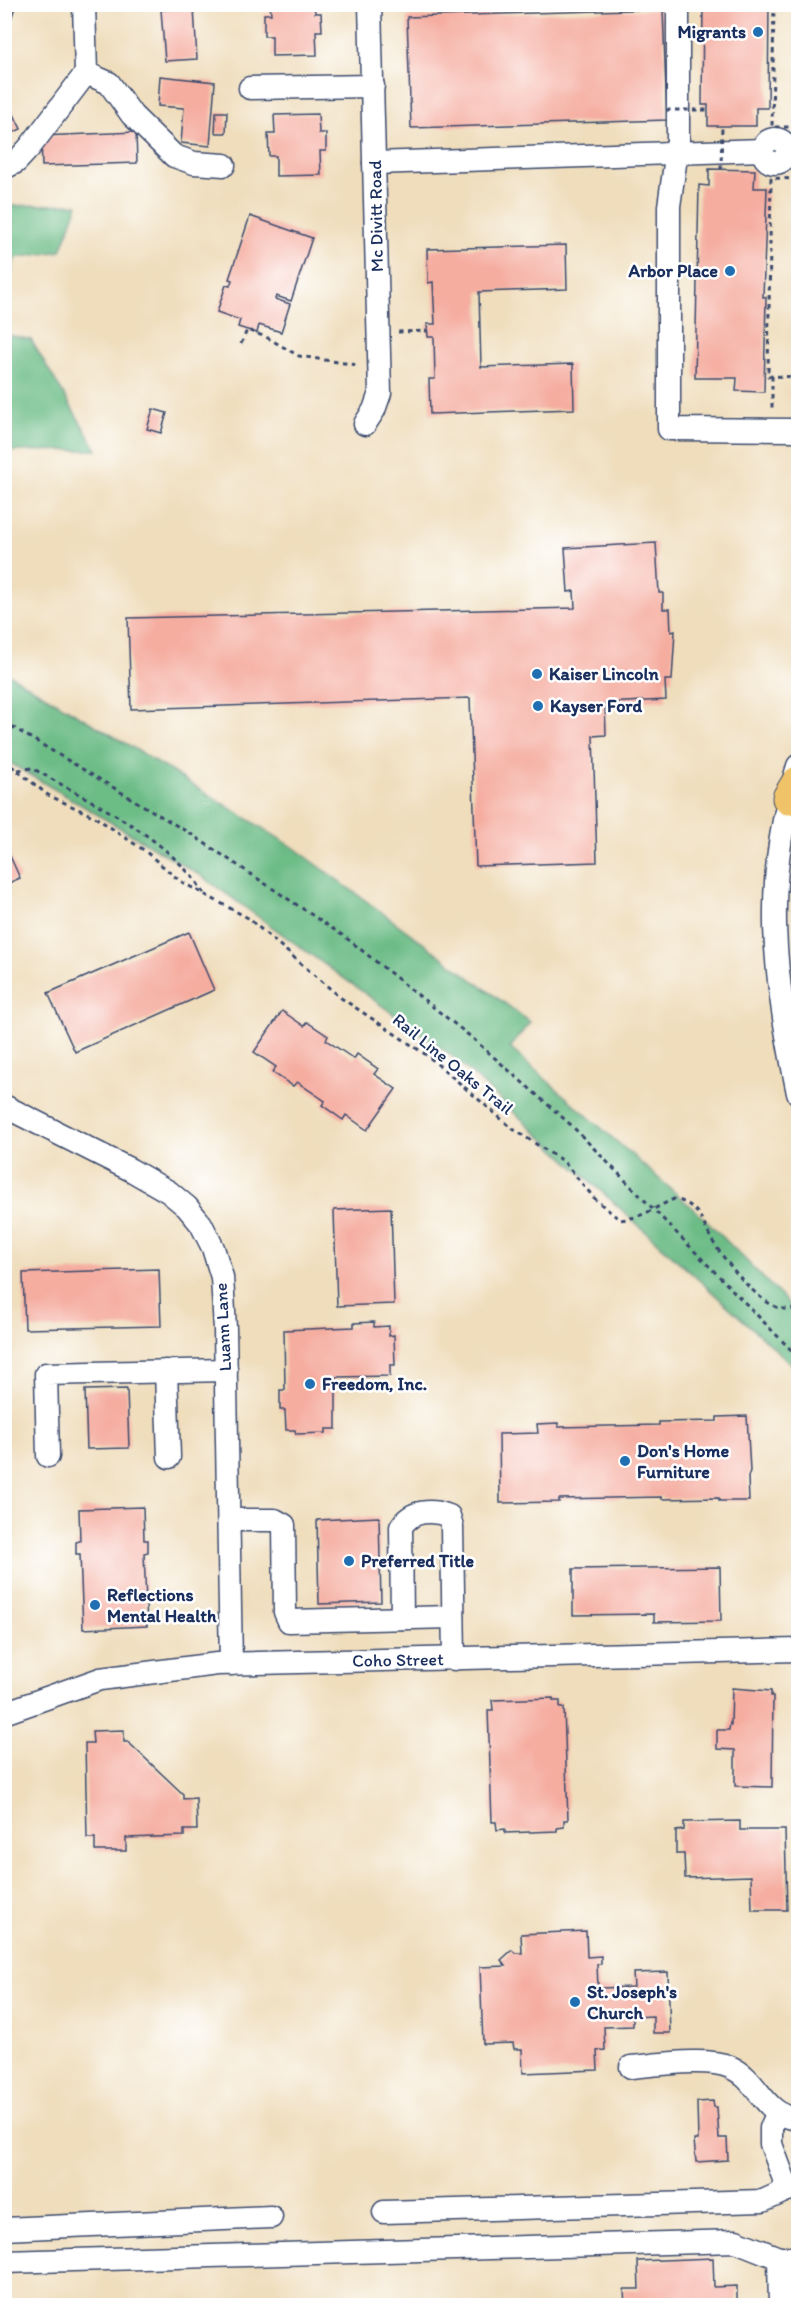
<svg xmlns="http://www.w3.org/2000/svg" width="803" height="2310" font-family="Itim,sans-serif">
<rect width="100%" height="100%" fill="#fff"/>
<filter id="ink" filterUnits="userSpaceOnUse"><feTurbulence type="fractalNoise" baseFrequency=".0167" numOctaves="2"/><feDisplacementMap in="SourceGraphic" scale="12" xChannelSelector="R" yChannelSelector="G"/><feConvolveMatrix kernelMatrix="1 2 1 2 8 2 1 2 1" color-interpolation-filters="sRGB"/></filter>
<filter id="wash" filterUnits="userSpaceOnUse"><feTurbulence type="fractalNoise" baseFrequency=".008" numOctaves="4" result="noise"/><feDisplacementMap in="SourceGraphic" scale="24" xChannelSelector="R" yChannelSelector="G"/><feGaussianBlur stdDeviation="1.35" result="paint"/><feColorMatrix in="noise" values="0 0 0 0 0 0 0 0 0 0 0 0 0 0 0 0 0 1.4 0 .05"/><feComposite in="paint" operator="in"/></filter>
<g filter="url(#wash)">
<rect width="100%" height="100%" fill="#efddbb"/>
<g fill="#6cbc86" stroke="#447672" stroke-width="1.5">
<path d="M78,204L61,251L15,258L9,282L5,284V206Z"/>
<path d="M4,334L31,340L97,450L5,451Z"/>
<path d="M5,672L130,746L293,847L530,1022L510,1048L705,1219L795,1310L796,1368L452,1056L200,875L5,760Z"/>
</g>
<g id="blocks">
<g fill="#f5ada0">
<path d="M4,4H16L5,38L4,37Z"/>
<path d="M270,4H314L315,13H321L322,31H316L317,55L272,56V36H264V14H271Z"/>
<path d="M703,4H769L768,108H756V126H708V105H702Z"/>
<path d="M194,8L197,59L165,61L161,10Z"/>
<path d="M663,9L667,120L411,128L407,17Z"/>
<path d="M160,76L215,82L210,146L181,143L184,108L158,106Z"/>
<path d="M4,94L21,129L4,137Z"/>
<path d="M216,112H227L226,133H215Z"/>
<path d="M318,114L319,133H326V151H320L321,175L276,176V156H269L268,134H275L274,115Z"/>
<path d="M136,132L137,163L42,166L41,136Z"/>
<path d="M709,169L755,170L754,188H767L763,297H766L764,392L736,391L737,378H695L699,185L709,186Z"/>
<path d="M250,216L312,238L291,301L276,296L275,299L290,304L281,332L259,325L257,333L238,327L240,320L217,312L226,285L230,286L232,280L229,279Z"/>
<path d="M566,245L567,289L479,292L481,367L573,364L574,409L430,414L429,379H435L434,337H428L427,324H435L433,282L428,283L427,249Z"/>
<path d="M153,409L167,413L161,433L147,429Z"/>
<path d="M656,543L659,593H663V609H670L671,632L675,631L672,680H665L666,700L605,703L606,735L593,736L597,862L476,866L470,698L131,709L128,618L575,608L574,591L568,592L565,548Z"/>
<path d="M4,843L20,878L4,885Z"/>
<path d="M189,932L214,990L75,1052L48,993Z"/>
<path d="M282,1011L304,1026L307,1022L328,1036L326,1040L354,1059L357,1054L378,1069L374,1074L396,1089L367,1130L346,1115L343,1120L322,1105L325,1101L297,1082L293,1086L272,1072L276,1067L254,1052Z"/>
<path d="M391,1208L394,1304L337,1306L334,1210Z"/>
<path d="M159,1269L161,1326L25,1329L23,1273Z"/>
<path d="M374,1322V1327L389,1326V1336L394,1335L395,1365H390V1376L336,1377V1429H326V1433L296,1434L295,1430H286L285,1410H280V1390H285L284,1330L354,1327V1323Z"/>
<path d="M127,1389L129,1448L87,1449L85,1390Z"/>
<path d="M747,1416L750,1471L748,1477L749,1501H719V1498L662,1499V1497L559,1499V1502L500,1503L499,1434L538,1433L537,1424L558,1423V1427L659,1425V1422L717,1421V1417Z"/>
<path d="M143,1507L144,1540H148V1552L144,1553L147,1626L83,1629L80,1554H76V1542L80,1541L79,1509Z"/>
<path d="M379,1517L381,1602L319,1604L317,1520Z"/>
<path d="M720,1567L721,1621L654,1622V1614L573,1615V1569Z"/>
<path d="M732,1688L771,1691V1696H773L772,1787L735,1786V1750L717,1749V1730H729L730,1723L731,1724Z"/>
<path d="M553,1698V1701H560V1708H564L568,1820H564V1827L557,1828V1831L505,1833V1829L497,1830L496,1822H492L488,1710H493L492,1700Z"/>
<path d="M124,1730V1742H128L183,1794V1799L196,1798L197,1830H184V1836L126,1838V1851H95V1838H87L85,1743H93L92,1731Z"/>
<path d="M740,1821V1830H785L787,1910H752L751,1876L685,1878L684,1854H676V1831L684,1830V1822Z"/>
<path d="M586,1931L587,1957L601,1956V1964H597L598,1988L634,1987L633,1973L668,1972L670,2033H653V2016L633,2017V2026L604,2027L605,2050L597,2051L598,2070L523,2073L522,2049H514L513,2043L483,2044L480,1967L506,1966L501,1960L512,1950L515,1953H522L521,1934Z"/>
<path d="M713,2101L714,2107H717L719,2138H727L728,2160L696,2162L694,2140H698L697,2102Z"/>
<path d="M713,2258L714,2287L737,2286V2306H625L624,2289H639L638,2261Z"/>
</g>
</g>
</g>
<g filter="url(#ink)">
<use href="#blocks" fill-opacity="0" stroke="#3b496c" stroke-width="1.5"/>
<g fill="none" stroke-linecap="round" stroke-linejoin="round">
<g stroke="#3b496c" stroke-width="25">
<g id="minor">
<path d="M84,4L86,73"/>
<path d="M678,4V143L669,206V429L798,430"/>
<path d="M86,73L109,83L132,115L174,156L194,163L224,165"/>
<path d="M250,88L373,86"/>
<circle cx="775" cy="151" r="12"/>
<path d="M374,163L763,150"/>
<path d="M4,168L16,162L29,148L86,73"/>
<path d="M365,424L374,410L380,393L370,4"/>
<path d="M798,766C761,882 774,976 798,1093"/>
<path d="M4,1106L131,1170L169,1192L187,1207L201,1224L213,1248L222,1277L225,1329L231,1664"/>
<path d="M166,1371L169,1457"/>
<path d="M48,1456L46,1374L226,1370"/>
<path d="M229,1520H275L284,1525L285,1612L289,1621L453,1617"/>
<path d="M402,1618L401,1527C411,1510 432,1509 449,1516L452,1526L454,1659"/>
<path d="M4,1713L100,1679L217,1664L798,1650"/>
<path d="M631,2067C657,2065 707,2057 730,2067C760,2080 762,2115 798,2119"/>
<path d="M777,2114L771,2128V2144L788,2190"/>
<path d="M384,2212L763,2201L798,2185"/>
<path d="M4,2229L271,2217"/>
<path d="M779,2258L780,2306"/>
<path d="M4,2262L736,2241L779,2258H798"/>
</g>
</g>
<g stroke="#3b496c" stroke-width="35">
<path id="highway" d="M789,798L798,783"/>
</g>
<g stroke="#3b496c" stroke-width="3" stroke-dasharray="4.5 4.5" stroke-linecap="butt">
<path d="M774,4L772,127H798"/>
<path d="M798,179L771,178L768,376L798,377"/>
<path d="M398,332L428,331"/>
<path d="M241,344L247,330L266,337L299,356L357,365"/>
<path d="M772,376V410"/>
<path d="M4,722L194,836L345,937L471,1037L571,1125L798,1357"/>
<path d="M4,760L48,795L95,817L145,851L180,881L248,918L341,998L428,1056L513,1129L564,1162L595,1199L620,1220C645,1217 653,1208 674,1199C702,1205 701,1224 715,1245C727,1263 758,1303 780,1308C785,1310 793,1309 798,1309"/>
<path d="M18,770L32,768C92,803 165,834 204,893"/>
</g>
<use href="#minor" stroke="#fff" stroke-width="22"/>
<use href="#highway" stroke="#f0c369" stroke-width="33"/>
<g stroke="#3b496c" stroke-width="3" stroke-dasharray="4.5 4.5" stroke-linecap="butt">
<path d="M666,110H708"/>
<path d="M721,169L722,126"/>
</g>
</g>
</g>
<g fill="#1f6fb2" stroke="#fff" stroke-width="2">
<circle cx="758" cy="32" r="6"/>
<circle cx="730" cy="271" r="6"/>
<circle cx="537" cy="674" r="6"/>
<circle cx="538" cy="706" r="6"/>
<circle cx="310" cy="1384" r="6"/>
<circle cx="625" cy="1461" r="6"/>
<circle cx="349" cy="1561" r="6"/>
<circle cx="95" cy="1605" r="6"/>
<circle cx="575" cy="2002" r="6"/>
</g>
<g text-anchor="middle" stroke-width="5" stroke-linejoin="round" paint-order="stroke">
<g font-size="18" font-weight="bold" fill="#1b2f5e" stroke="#fff" text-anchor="start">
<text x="746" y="38" text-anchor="end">Migrants</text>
<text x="718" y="277" text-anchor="end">Arbor Place</text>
<text x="549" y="680">Kaiser Lincoln</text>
<text x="550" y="712">Kayser Ford</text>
<text x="322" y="1390">Freedom, Inc.</text>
<text x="637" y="1457">Don's Home<tspan x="637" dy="21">Furniture</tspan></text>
<text x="361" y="1567">Preferred Title</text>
<text x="107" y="1601">Reflections<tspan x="107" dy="21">Mental Health</tspan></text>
<text x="587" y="1998">St. Joseph's<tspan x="587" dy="21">Church</tspan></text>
</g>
<g font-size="18" fill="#1b2f5e" stroke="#fff">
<text transform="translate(376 216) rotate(-91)" y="6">Mc Divitt Road</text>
<text transform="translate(453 1064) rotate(39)" y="6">Rail Line Oaks Trail</text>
<text transform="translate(223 1327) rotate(-93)" y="6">Luann Lane</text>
<text transform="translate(398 1660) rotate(-1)" y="6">Coho Street</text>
</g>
</g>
<rect width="803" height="2310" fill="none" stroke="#fff" stroke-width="24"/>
</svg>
